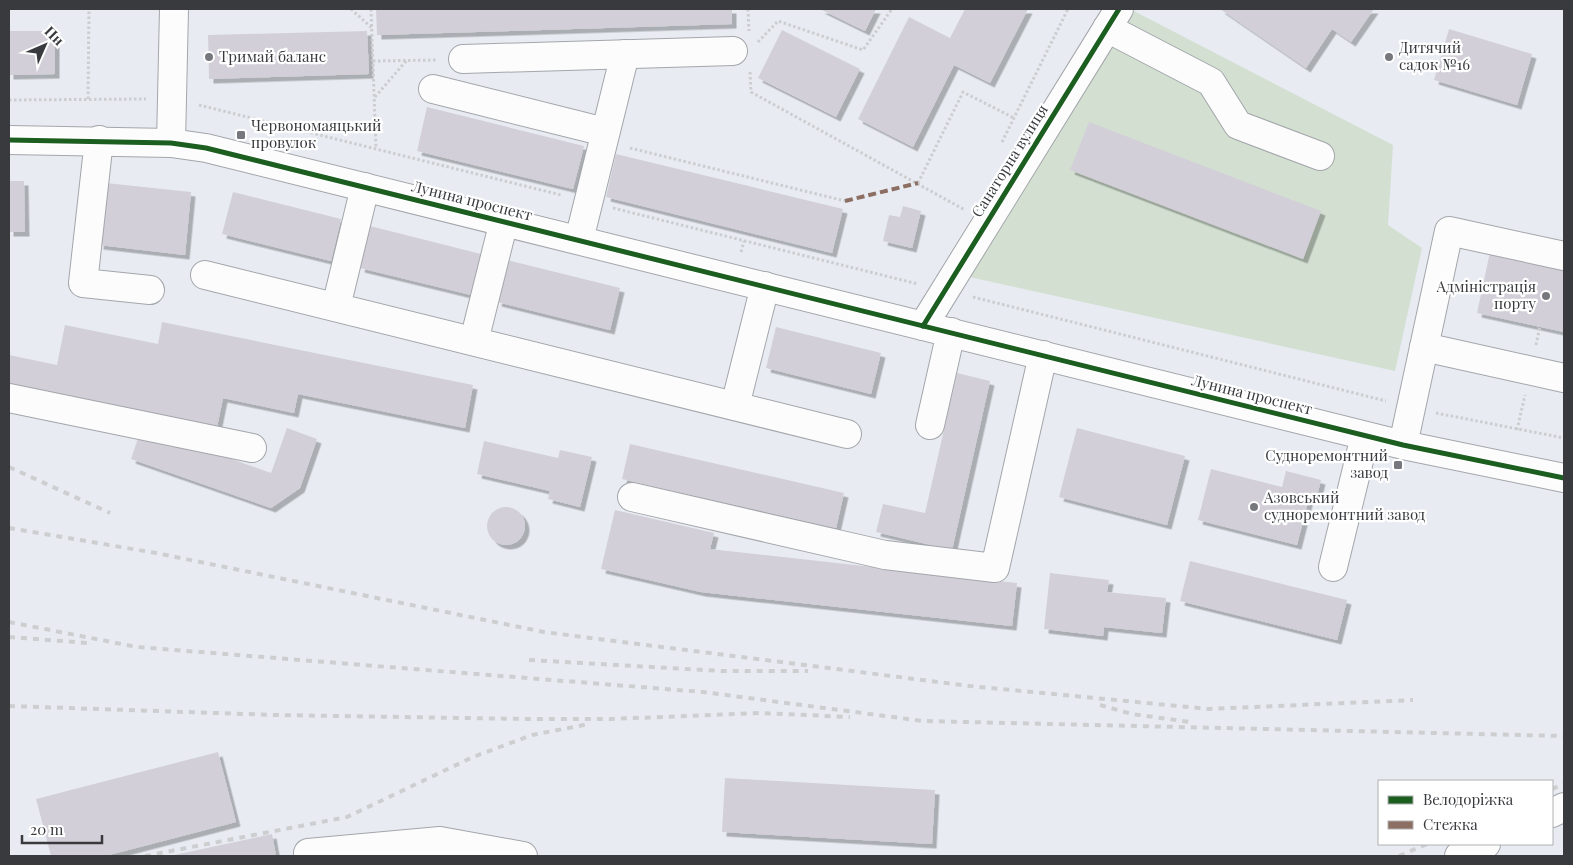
<svg xmlns="http://www.w3.org/2000/svg" width="1573" height="865" font-family="'Playfair Display',serif">
<defs>
<filter id="shadow"><feDropShadow dx="4.5" dy="4.5" stdDeviation="0" flood-color="#0004"/></filter>
</defs>
<rect width="100%" height="100%" fill="#e8ecf2"/>
<path fill="#d2dfd1" d="M1130,9L1393,145L1388,225L1422,248L1395,371L965,276Z"/>
<g fill="#d3cfd8" filter="url(#shadow)">
<path d="M376,9H732V24L377,35Z"/>
<path d="M820,9H876L865,31Z"/>
<path d="M965,9H1028L990,83L954,65L913,147L858,119L909,17L950,38Z"/>
<path d="M1220,9H1374L1351,42L1332,29L1306,68Z"/>
<path d="M1449,29L1532,54L1517,105L1434,80Z"/>
<path d="M782,30L860,69L836,117L758,78Z"/>
<path d="M9,31H55V74L9,75Z"/>
<path d="M367,31L369,74L209,79L208,35Z"/>
<path d="M427,107L584,146L573,189L417,151Z"/>
<path d="M1089,122L1321,211L1303,259L1070,170Z"/>
<path d="M616,154L843,209L832,253L606,197Z"/>
<path d="M9,181H24L25,232H9Z"/>
<path d="M106,183L191,192L185,255L99,245Z"/>
<path d="M233,192L341,219L331,261L222,234Z"/>
<path d="M903,206L921,211L912,248L883,241L889,215L900,217Z"/>
<path d="M370,226L481,254L471,295L360,268Z"/>
<path d="M1490,252L1564,269V332L1477,313Z"/>
<path d="M507,260L620,288L610,330L497,302Z"/>
<path d="M162,322L473,385L465,428L298,394L294,413L223,398L216,432L9,390V355L57,365L65,325L158,344Z"/>
<path d="M776,327L881,353L871,394L766,368Z"/>
<path d="M957,373L990,381L952,550L876,532L883,504L925,513Z"/>
<path d="M287,428L317,439L300,488L271,508L131,459L139,435L172,447L176,439L271,473Z"/>
<path d="M1077,428L1185,456L1167,525L1059,497Z"/>
<path d="M484,441L558,458L560,450L592,457L580,507L548,499L550,491L477,474Z"/>
<path d="M630,444L844,493L836,528L622,479Z"/>
<path d="M1211,469L1282,487L1286,471L1321,480L1317,496L1310,494L1297,545L1198,520Z"/>
<circle cx="506" cy="526" r="19"/>
<path d="M615,510L714,533L710,549L1017,583L1012,626L701,592L601,569Z"/>
<path d="M1190,561L1347,600L1337,640L1180,601Z"/>
<path d="M1050,573L1109,580L1107,592L1166,598L1162,633L1104,627L1103,636L1044,629Z"/>
<path d="M218,752L236,822L105,856H51L36,799Z"/>
<path d="M725,778L935,790L932,844L722,832Z"/>
<path d="M272,834L276,856H174V855Z"/>
</g>
<g fill="none" stroke-linecap="round" stroke-linejoin="round">
<g stroke="#a3a6aa" stroke-width="30">
<g id="minor">
<path d="M1107,28L1211,82L1238,125L1320,156"/>
<path d="M463,59L733,51"/>
<path d="M433,89L605,132"/>
<path d="M9,140L171,143L206,148L1403,445L1564,478"/>
<path d="M99,140L83,283L150,290"/>
<path d="M171,143L174,9"/>
<path d="M579,240L625,54"/>
<path d="M205,275L847,434"/>
<path d="M336,307L365,187"/>
<path d="M923,326L1119,9"/>
<path d="M474,341L504,221"/>
<path d="M1424,347L1564,378"/>
<path d="M9,398L252,448"/>
<path d="M735,406L765,286"/>
<path d="M930,425L951,332"/>
<path d="M1403,445L1449,231L1564,256"/>
<path d="M632,497L885,555L995,568L1043,355"/>
<path d="M1333,567L1365,436"/>
<path d="M1552,813L1564,807"/>
<path d="M309,856L308,853L440,841L523,856"/>
<path d="M1459,856L1486,844"/>
</g>
</g>
<g stroke="#cbcdcf" stroke-width="3" stroke-dasharray="2.5 2.5" stroke-linecap="butt">
<path d="M351,9L372,28"/>
<path d="M371,9L376,149"/>
<path d="M748,9L749,31"/>
<path d="M758,42L778,21L863,50L892,9"/>
<path d="M373,61L437,60"/>
<path d="M750,72L751,92L965,210"/>
<path d="M375,97L407,60"/>
<path d="M88,99L89,9"/>
<path d="M9,100L146,99"/>
<path d="M199,105L561,195"/>
<path d="M1002,142L1068,9"/>
<path d="M630,148L845,201"/>
<path d="M918,183L963,92L1014,118"/>
<path d="M613,208L918,284"/>
<path d="M741,252L744,241"/>
<path d="M973,297L1386,401"/>
<path d="M1536,345L1540,326"/>
<path d="M1436,413L1564,438"/>
<path d="M1517,430L1525,395"/>
</g>
<use href="#minor" stroke="#fcfcfd" stroke-width="28"/>
<g stroke="#cdced0" stroke-width="4" stroke-dasharray="6 6" stroke-linecap="butt">
<path d="M9,467L110,513"/>
<path d="M9,528L156,553L544,632L970,686L1209,709L1413,700"/>
<path d="M9,622L137,647L703,692L923,721L1564,736"/>
<path d="M9,637L88,643"/>
<path d="M529,660L722,671H808"/>
<path d="M1100,705L1132,714L1190,722"/>
<path d="M9,706L275,715L527,719H611L759,713L850,717"/>
<path d="M1552,789L1564,784"/>
<path d="M145,856L347,817L473,757L532,735L589,724"/>
<path d="M1399,856L1427,844"/>
</g>
<path stroke="#8d6e63" stroke-width="4" stroke-dasharray="8 4" stroke-linecap="butt" d="M845,201L918,183"/>
<g stroke="#fff" stroke-width="8">
<g id="cycleway">
<path d="M9,140L171,143L206,148L1403,445L1564,478"/>
<path d="M923,326L1119,9"/>
</g>
</g>
<use href="#cycleway" stroke="#1b5e20" stroke-width="5"/>
</g>
<g fill="#76787d" stroke="#fff" stroke-width="2">
<circle cx="209" cy="57" r="5"/>
<circle cx="1389" cy="57" r="5"/>
<rect x="236" y="130" width="10" height="10" rx="2.5"/>
<circle cx="1546" cy="296" r="5"/>
<rect x="1393" y="460" width="10" height="10" rx="2.5"/>
<circle cx="1254" cy="507" r="5"/>
</g>
<g text-anchor="middle" stroke-width="4.5" stroke-linejoin="round" paint-order="stroke">
<g font-size="15" fill="#383a3e" stroke="#fff" text-anchor="start">
<text x="1399" y="53">Дитячий<tspan x="1399" dy="17">садок №16</tspan></text>
<text x="219" y="62">Тримай баланс</text>
<text x="251" y="131">Червономаяцький<tspan x="251" dy="17">провулок</tspan></text>
<text x="1536" y="292" text-anchor="end">Адміністрація<tspan x="1536" dy="17">порту</tspan></text>
<text x="1388" y="461" text-anchor="end">Судноремонтний<tspan x="1388" dy="17">завод</tspan></text>
<text x="1264" y="503">Азовський<tspan x="1264" dy="17">судноремонтний завод</tspan></text>
</g>
<g font-size="15" fill="#383a3e" stroke="#fff">
<text transform="translate(1010 161) rotate(-58)" y="5">Санаторна вулиця</text>
<text transform="translate(472 201) rotate(14)" y="5">Лунина проспект</text>
<text transform="translate(1252 395) rotate(14)" y="5">Лунина проспект</text>
</g>
</g>
<rect width="1573" height="865" fill="none" stroke="#383a3e" stroke-width="20"/>
<rect x="1378" y="780" width="175" height="65" fill="#ffffff" stroke="#afb0b2"/>
<rect x="1388" y="796" width="25" height="8" fill="#1b5e20" stroke="#afb0b2"/>
<text x="1423" y="805" font-size="15" fill="#383a3e">Велодоріжка</text>
<rect x="1388" y="821" width="25" height="8" fill="#8d6e63" stroke="#afb0b2"/>
<text x="1423" y="830" font-size="15" fill="#383a3e">Стежка</text>
<g transform="translate(45 45) rotate(45)" stroke="#ffffff" stroke-width="4" paint-order="stroke">
<path d="M0-4L9 19L0 12L-9 19Z" fill="#383a3e"/>
<text y="-8" font-size="14" font-weight="bold" text-anchor="middle" fill="#383a3e">Пн</text>
</g>
<path d="M22 835v8h80v-8" fill="none" stroke="#383a3e" stroke-width="2.5"/>
<text x="30" y="835" font-size="15" fill="#383a3e" stroke="#ffffff" stroke-width="4" paint-order="stroke">20 m</text>
</svg>
